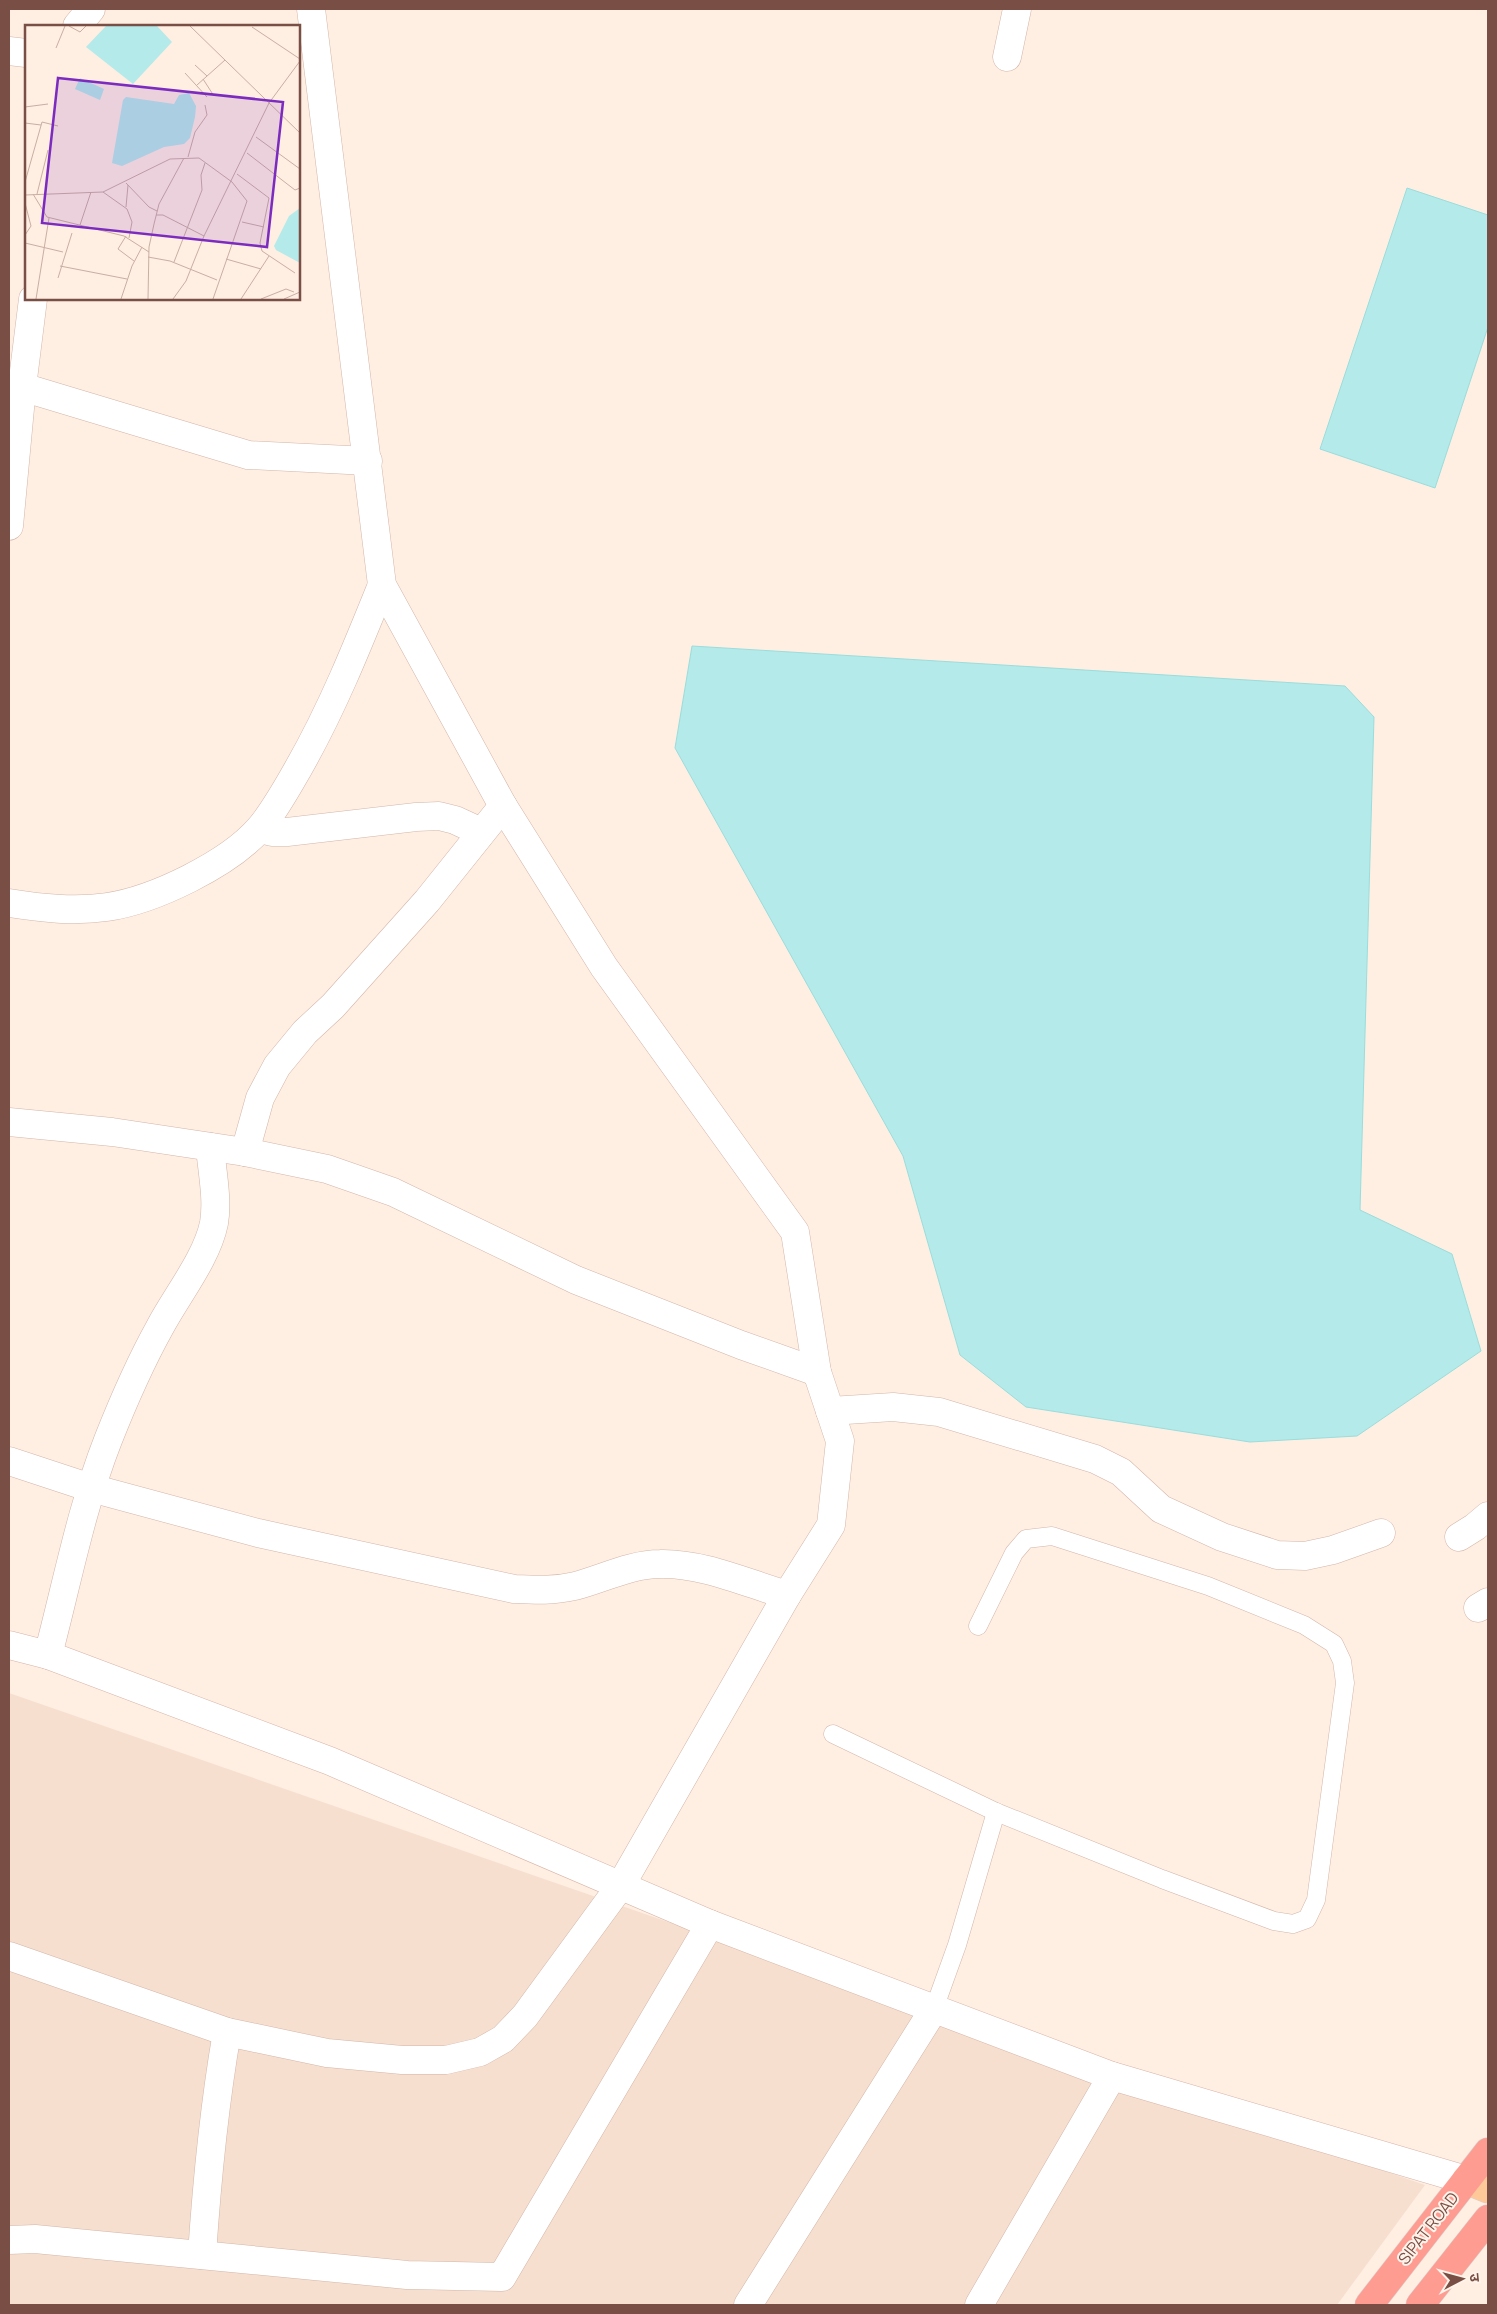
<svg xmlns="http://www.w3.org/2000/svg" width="1497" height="2314" font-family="Manrope,'Noto Sans Devanagari',sans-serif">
<rect width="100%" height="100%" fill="#ffeee2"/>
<path fill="#f7dfcf" d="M9,1693L1425,2185L1337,2305H9Z"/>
<g fill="#b4eae9" stroke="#99dddc">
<path d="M1407,188L1488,215V327L1435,488L1320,449Z"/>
<path d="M692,646L1345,686L1374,717L1360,1210L1452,1254L1481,1351L1357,1436L1250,1442L1026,1407L960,1355L903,1156L675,748Z"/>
</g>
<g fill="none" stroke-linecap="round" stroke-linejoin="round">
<g stroke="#d3b6a9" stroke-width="19">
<g id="lane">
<path d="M833,1734L996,1812L1162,1879L1274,1921L1293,1924L1307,1919L1316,1900L1345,1683L1342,1661L1334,1644L1304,1625L1208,1586L1052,1536L1026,1539L1014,1553L978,1626"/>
<path d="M934,2009L957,1945L996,1812"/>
</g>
</g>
<g stroke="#d3b6a9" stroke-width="29">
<g id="street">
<path d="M77,26L91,9"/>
<path d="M9,51L26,53"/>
<path d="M1007,57L1017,9"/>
<path d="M22,387L248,455L368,461"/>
<path d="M9,526L22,387L33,299"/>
<path d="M260,829L272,832H287L416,817L439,816L455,820L481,832"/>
<path d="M9,903C41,908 74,912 107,907C154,900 229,864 260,828C275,810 287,788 299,767C332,709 357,647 382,585"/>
<path d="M9,1122L112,1132L245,1152L327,1169L393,1192L576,1280L741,1345L817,1372"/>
<path d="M245,1152L260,1098L277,1066L305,1032L333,1006L427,901L503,806"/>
<path d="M830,1411L893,1407L939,1412L1095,1459L1121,1472L1161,1509L1222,1537L1277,1555L1305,1556L1333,1550L1381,1533"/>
<path d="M9,1461L91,1488L258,1533L514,1589C535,1590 554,1591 575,1586C602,1579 631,1564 660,1564C703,1563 746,1583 787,1595"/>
<path d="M1459,1537L1475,1527L1488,1516"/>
<path d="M1478,1608L1488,1602"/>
<path d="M48,1655C67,1583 81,1509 108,1440C123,1402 140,1363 160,1327C177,1295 207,1258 214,1223C218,1199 212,1171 210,1147"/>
<path d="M9,1956L227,2032L327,2053L402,2060H446L480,2052L503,2039L525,2016L621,1885L787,1595L831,1525L840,1441L817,1372L795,1232L604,967L503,806L382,585L311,9"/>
<path d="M9,2240L35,2239L407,2275L502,2277L710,1924"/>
<path d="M202,2255C207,2179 214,2107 227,2032"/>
<path d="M748,2305L934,2009"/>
<path d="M979,2305L1112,2076"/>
</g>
</g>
<g stroke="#d7b4a7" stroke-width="29">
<path id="secondary" d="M9,1645L48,1655L330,1761L710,1924L1112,2076L1466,2180"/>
</g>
<g stroke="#d9cecb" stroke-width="29">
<path id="primary" d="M1466,2180L1488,2189"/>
</g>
<g stroke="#d9cecb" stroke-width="29">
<g id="highway">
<path d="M1369,2305L1488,2152"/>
<path d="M1420,2305L1488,2219"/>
</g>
</g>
<use href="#lane" stroke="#fff" stroke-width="18"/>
<use href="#street" stroke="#fff" stroke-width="28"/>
<use href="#secondary" stroke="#fff" stroke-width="28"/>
<use href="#primary" stroke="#ffc898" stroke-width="28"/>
<use href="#highway" stroke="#ff9c92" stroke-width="28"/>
</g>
<g text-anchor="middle" stroke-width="4" stroke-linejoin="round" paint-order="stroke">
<g font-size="16" fill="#794f45" stroke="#fff3ea">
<text transform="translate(1428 2228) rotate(-52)" y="6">SIPAT ROAD</text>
</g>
</g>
<g transform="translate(25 25)">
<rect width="275" height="275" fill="#ffeee2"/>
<path d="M81,1H132L147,17L108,59L61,22ZM55,53L79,64L75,75L50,64ZM164,68L171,81L170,92L165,113L159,119L139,122L97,141L87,138L98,75L101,72L149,79L154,70ZM275,183V238L251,225L249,221L264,191Z" fill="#b4eae9"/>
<path fill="none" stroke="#c9aea3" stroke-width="1" d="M44,1L55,7L61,1M165,1L275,108M227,2L275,34M31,23L40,1M170,40L182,51M160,48L182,72M178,54L189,71M172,60L200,35M244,78L275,36M0,82L23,79M0,98L16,100M231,112L275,144M222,128L270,165L275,163M163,132L170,107L182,90L180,80M212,149L244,173L235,218L237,226L270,248M0,157L17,97L33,101M101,158L124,182L132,186M78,167L102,184L107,197L104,213M8,169L22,192L99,211L124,227M12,169L23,125M0,170L78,167L145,134L174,133L207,157L222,176L188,274M0,178L6,201L0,210M101,182L103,160M131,190H138L179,211M217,197L239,202M55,200L66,167M101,211L93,224L109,236M0,218L38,227M123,232L145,236L192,255M201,234L236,244M149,237L177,165L176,150L180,138M35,241L102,254M33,253L47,208M11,274L24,193M96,274L107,241L117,222M123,274L124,222L129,199L134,179L159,133M148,274L161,256L179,211L244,78M216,274L244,231M236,274L261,264L269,267M259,274L275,267"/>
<path fill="#7b2cbf" fill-opacity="0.15" stroke="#7b2cbf" stroke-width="2.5" d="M33,53L258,77L242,222L17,198Z"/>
<rect width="275" height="275" fill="none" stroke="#794f45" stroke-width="2.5"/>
</g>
<rect width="1497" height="2314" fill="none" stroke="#794f45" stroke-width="20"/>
<g transform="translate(1462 2279) rotate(84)" stroke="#fff3ea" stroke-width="4" paint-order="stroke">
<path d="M0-4L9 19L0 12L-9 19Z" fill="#794f45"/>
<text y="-8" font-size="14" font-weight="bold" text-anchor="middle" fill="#794f45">उ</text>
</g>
</svg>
